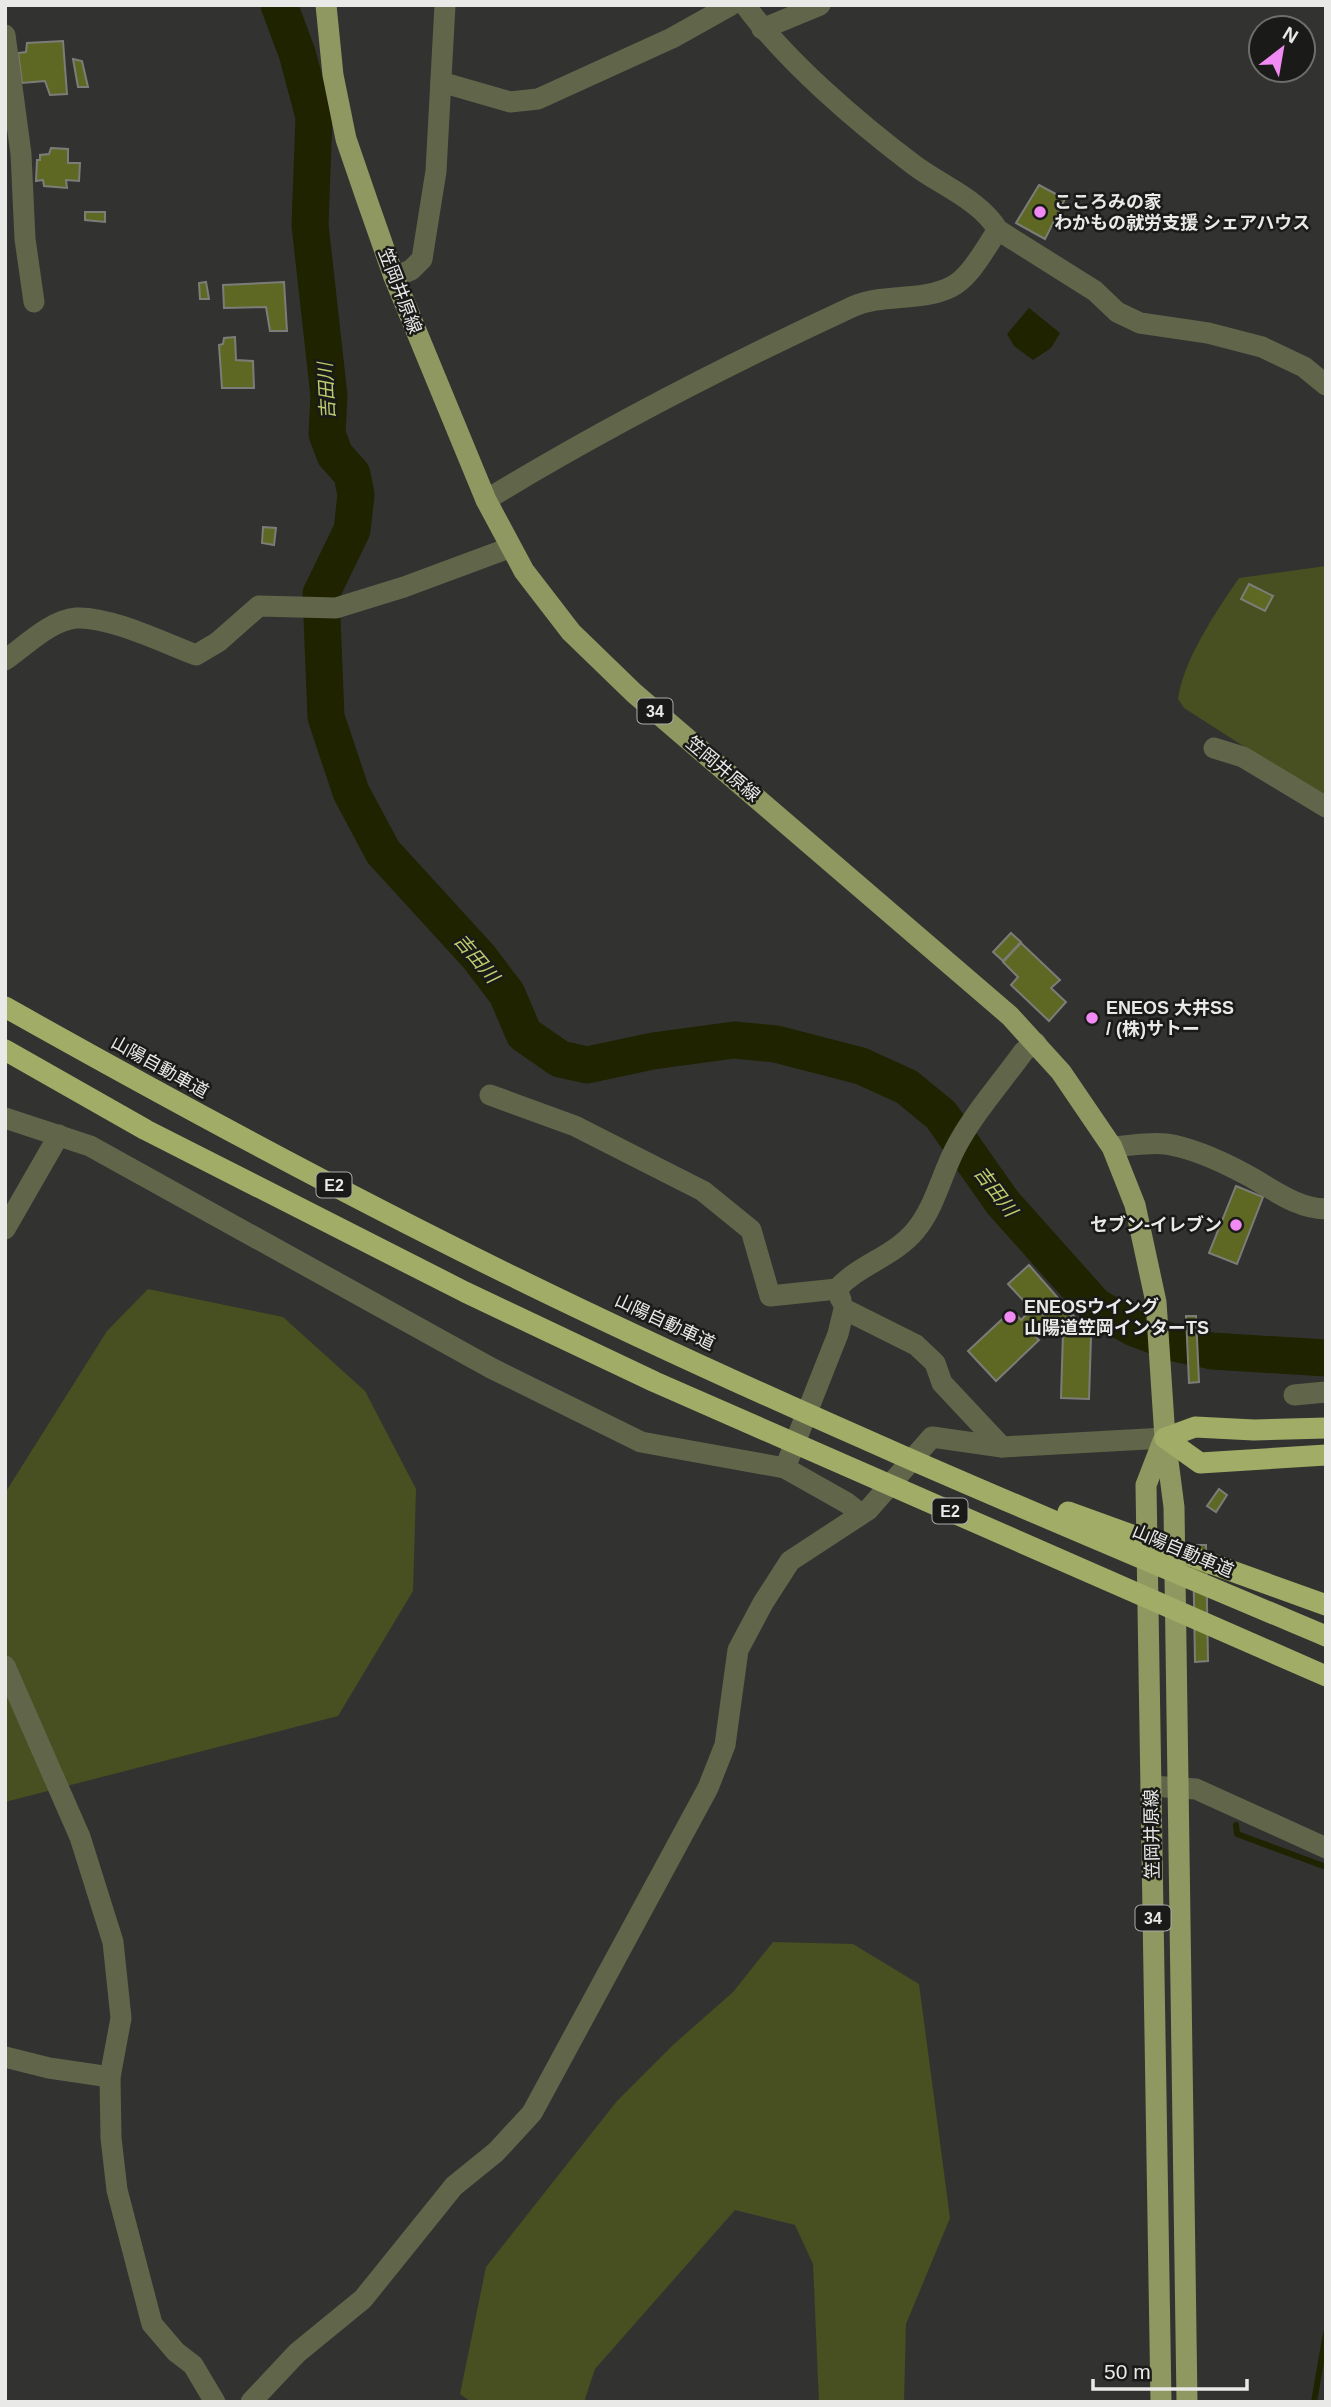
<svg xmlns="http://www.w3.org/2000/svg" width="1331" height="2407" font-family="Helvetica,'Noto Sans JP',sans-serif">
<rect width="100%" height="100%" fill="#323330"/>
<g fill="#484f20">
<path d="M1326,566V799L1184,708L1178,699C1183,660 1217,610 1239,578Z"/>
<path d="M148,1289L283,1317L365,1391L416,1489L413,1591L338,1716L5,1802V1493L107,1331Z"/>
<path d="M773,1942L853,1944L919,1984L950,2218L906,2324L904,2402H819L813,2264L795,2225L735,2210L595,2369L584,2402H471L460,2394L486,2267L617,2101L673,2045L733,1992Z"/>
</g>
<path fill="#1f2300" d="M1029,308L1060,333L1051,348L1033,360L1014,346L1007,334Z"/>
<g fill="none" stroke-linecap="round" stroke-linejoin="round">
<g stroke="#1f2300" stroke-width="6">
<path d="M1236,1825L1237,1834L1326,1867"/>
<path d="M1314,2402L1326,2333"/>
</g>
<path stroke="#1f2300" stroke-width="37" d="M279,5L297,53L314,117L310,225L329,396L327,434L335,455L352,474L356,495L352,530L321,594L326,717L351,792L383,852L479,957L507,994L524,1034L560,1059L587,1065L653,1051L734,1040L776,1044L861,1066L907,1087L941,1115L1003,1203L1095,1306L1134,1328L1174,1343L1212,1351L1326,1358"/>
</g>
<g fill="#5e6823" stroke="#7c7d79" stroke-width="2">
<path d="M63,41L67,94L50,95L45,81L22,83L18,53L26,52L27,43Z"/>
<path d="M73,59L82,61L88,87H78Z"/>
<path d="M51,148L68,149V163H80L79,181L66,180L67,188L44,186L43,180L36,181L37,160H40V155L49,154Z"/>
<path d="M1039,185L1065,199L1045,239L1016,223Z"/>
<path d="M85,212H105V222L85,220Z"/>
<path d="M206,282L209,299H200L199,283Z"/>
<path d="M284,282L287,331H270L266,307L224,308L223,285Z"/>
<path d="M235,337L236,360L253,361L254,388H222L219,345L223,344L224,338Z"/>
<path d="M263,527L276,528L274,545L262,543Z"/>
<path d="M1249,584L1273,596L1265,611L1241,599Z"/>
<path d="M1011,933L1021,942L1003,961L993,952Z"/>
<path d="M1021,943L1060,980L1051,988L1066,1002L1049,1021L1011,985L1018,977L1003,962Z"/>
<path d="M1236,1186L1263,1197L1237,1264L1209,1253Z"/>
<path d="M1029,1265L1072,1314L1058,1327H1048L1008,1284Z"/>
<path d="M1035,1306L1047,1319L1032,1333L1039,1340L996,1381L968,1351L1012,1310L1021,1320Z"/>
<path d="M1073,1315L1091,1337L1089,1399L1061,1398L1063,1333L1059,1327Z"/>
<path d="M1186,1316H1196L1199,1382L1189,1383Z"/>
<path d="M1219,1489L1227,1495L1216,1512L1207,1506Z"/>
<path d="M1193,1545H1206L1208,1661L1195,1662Z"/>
</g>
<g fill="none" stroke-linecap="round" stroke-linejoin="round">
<g stroke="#61664b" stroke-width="21">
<path d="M745,5C787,62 857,122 914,165C942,186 980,200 998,230L1095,291L1117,312L1140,323L1208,333L1262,347L1304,367L1326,385"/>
<path d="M762,29L820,5"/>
<path d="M5,35L21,154L25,239L34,302"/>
<path d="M441,82L510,102L538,99L672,38L731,5"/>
<path d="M394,277L411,270L422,259L436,171L445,5"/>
<path d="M486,500C604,428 727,365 852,307C882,293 921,302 951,287C971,277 985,248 998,230"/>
<path d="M5,660C25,646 51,620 76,618C109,616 164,643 196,655L218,642L259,606L336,608L404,587L509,548"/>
<path d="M1214,748L1243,757L1326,807"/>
<path d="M490,1095L575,1126L703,1191L751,1230L770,1296L837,1289"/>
<path d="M5,1118L90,1146L491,1368L641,1442L785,1468L838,1334L844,1309L916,1345L935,1363L942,1383L1002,1447L1165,1438"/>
<path d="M1112,1147C1129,1146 1149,1142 1166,1144C1193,1148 1223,1162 1247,1175C1273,1189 1295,1208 1326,1209"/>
<path d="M5,1229L59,1135"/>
<path d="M841,1300L837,1289C860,1264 893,1257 915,1231C935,1207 941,1176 955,1149C973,1114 1001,1083 1024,1051L1036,1043"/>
<path d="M1294,1395L1326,1392"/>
<path d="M785,1468L847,1503L861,1514"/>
<path d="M5,1666L80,1837L113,1942L121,2018L110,2077L111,2138L117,2190L152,2324L176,2352L193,2365L215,2402"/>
<path d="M1151,1786L1196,1789L1326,1848"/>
<path d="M5,2057L49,2068L110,2077"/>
<path d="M251,2402L297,2353L363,2299L454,2186L496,2152L532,2113L708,1788L725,1745L738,1650L763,1603L790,1561L868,1510L932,1437L1002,1447"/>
</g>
<g stroke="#8f9860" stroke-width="21">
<path d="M326,5L333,75L346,139L368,203L394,277L486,500L524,571L571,632L634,693L1010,1016L1061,1072L1112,1147L1135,1205L1156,1302L1165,1438L1174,1507L1187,2402"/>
<path d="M1161,2402L1146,1485L1163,1441"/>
</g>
<g stroke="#a1ac67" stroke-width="21">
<path d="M5,1007C174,1102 344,1194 518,1279C782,1408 1055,1522 1326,1636"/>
<path d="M5,1050L146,1130L465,1292L655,1382L1326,1676"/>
<path d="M1165,1438L1200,1463L1326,1455"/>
<path d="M1165,1438L1195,1427L1254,1430L1326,1428"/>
<path d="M1068,1512L1326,1605"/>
</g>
</g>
<g fill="#f28af3" stroke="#1a1a19" stroke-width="2.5">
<circle cx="1040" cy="212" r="7"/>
<circle cx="1092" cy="1018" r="7"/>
<circle cx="1236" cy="1225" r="7"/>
<circle cx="1010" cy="1317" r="7"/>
</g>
<g text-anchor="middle" stroke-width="5" stroke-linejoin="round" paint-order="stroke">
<g fill="#1a1a19" stroke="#ababaa" stroke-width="2">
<rect x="637.5" y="698.5" width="35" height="25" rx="5"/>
<rect x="316.5" y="1172.5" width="35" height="25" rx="5"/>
<rect x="932.5" y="1498.5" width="35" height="25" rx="5"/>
<rect x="1135.5" y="1905.5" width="35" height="25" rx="5"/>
</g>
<g font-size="16" font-weight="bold" fill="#e9e9e8">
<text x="655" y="717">34</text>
<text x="334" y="1191">E2</text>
<text x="950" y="1517">E2</text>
<text x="1153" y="1924">34</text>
</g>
<g font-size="18" font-weight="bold" fill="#e9e9e8" stroke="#1a1a19" text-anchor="start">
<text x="1054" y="208">こころみの家<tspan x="1054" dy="21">わかもの就労支援 シェアハウス</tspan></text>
<text x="1106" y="1014">ENEOS 大井SS<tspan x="1106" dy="21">/ (株)サトー</tspan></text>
<text x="1222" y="1231" text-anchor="end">セブン-イレブン</text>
<text x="1024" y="1313">ENEOSウイング<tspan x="1024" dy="21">山陽道笠岡インターTS</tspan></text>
</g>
<g font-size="18" fill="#e9e9e8" stroke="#1a1a19">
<text transform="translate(400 291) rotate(69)" y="6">笠岡井原線</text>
<text transform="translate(723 769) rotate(40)" y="6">笠岡井原線</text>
<text transform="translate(160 1067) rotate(29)" y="6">山陽自動車道</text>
<text transform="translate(665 1322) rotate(25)" y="6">山陽自動車道</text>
<text transform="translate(1183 1551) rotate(23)" y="6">山陽自動車道</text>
<text transform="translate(1152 1834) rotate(-91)" y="6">笠岡井原線</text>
</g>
<g font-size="19" font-style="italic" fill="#becd6c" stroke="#1a1a19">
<text transform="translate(326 391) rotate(-93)" y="7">吉田川</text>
<text transform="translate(477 958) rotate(50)" y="7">吉田川</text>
<text transform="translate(996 1191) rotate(53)" y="7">吉田川</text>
</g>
</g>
<rect width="1331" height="2407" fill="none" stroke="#e9e9e8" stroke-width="14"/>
<g transform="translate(1282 49) rotate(31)"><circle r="33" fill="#1a1a19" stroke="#6d6d6c" stroke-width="2"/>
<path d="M0-5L12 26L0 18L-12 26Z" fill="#f28af3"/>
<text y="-10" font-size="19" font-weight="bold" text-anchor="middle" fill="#e9e9e8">N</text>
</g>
<path d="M1093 2379v10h154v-10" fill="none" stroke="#e9e9e8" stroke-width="3.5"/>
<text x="1104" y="2379" font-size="21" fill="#e9e9e8" stroke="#1a1a19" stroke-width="5" paint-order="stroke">50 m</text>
</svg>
